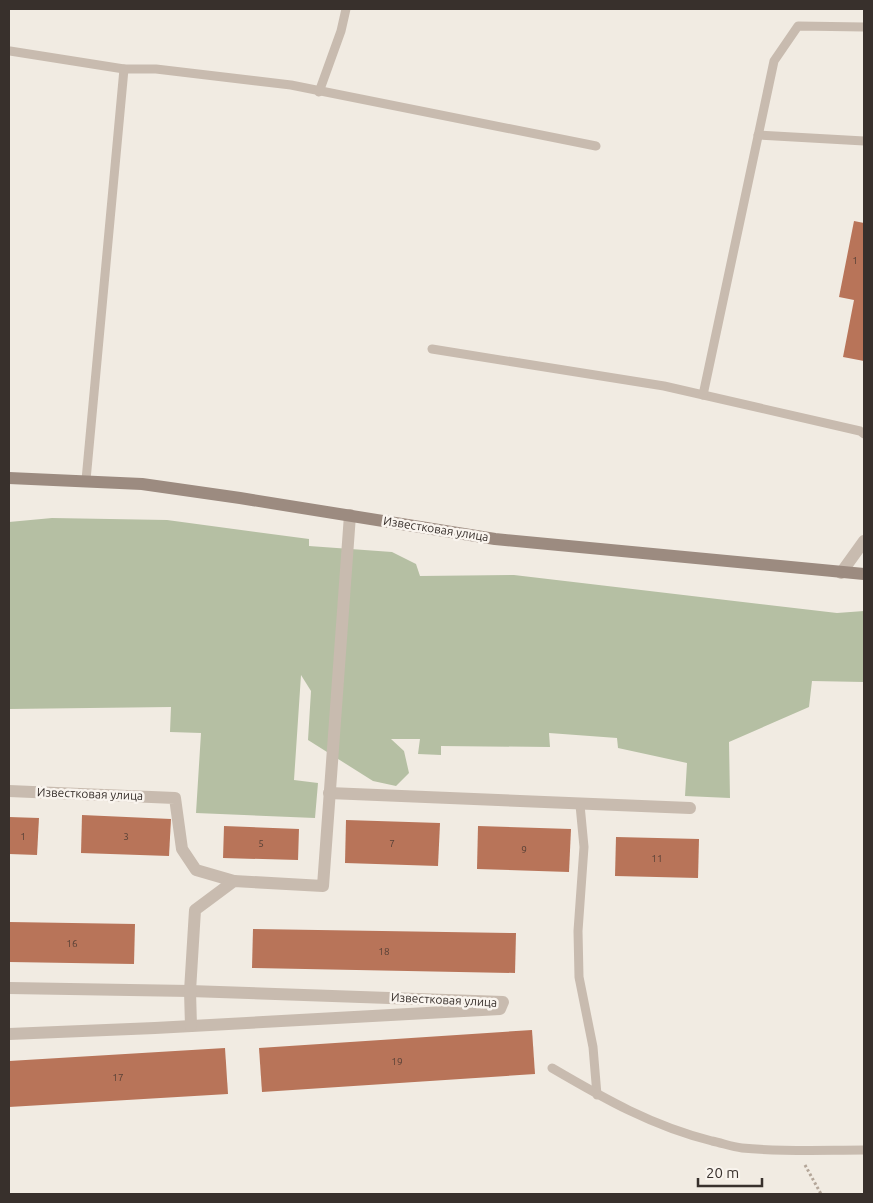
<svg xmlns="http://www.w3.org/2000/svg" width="873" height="1203" font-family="Ubuntu,sans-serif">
<rect width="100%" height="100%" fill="#f1ebe2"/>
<path fill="#b5bfa3" d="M52,518L167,520L309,539V546L392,552L416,564L420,576L514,575L837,613L864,611V682L812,681L809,707L729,742L730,798L685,796L687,763L618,748L617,738L549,733L550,747L441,746V755L418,754L420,739H391L404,751L409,773L396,786L373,781L308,740L311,691L301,675L294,780L318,783L315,818L196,813L201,733L170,732L171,707L9,709V522Z"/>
<g fill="#b87459">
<path d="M854,221L864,223V361L843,357L854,300L839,297Z"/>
<path d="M82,815L171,819L169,856L81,853Z"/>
<path d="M9,817L39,818L37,855L9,854Z"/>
<path d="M346,820L440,823L438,866L345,863Z"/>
<path d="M224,826L299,829L298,860L223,858Z"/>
<path d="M478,826L571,829L569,872L477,869Z"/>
<path d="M616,837L699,839L698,878L615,876Z"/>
<path d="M9,922L135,924L134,964L9,962Z"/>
<path d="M253,929L516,933L515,973L252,968Z"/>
<path d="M532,1030L535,1074L262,1092L259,1048Z"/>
<path d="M225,1048L228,1094L9,1107V1061Z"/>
</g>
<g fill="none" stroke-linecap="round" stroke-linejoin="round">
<path stroke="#b4a699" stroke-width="3" stroke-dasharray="2.5 2.5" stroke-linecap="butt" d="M805,1165L821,1194"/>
<g stroke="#c8bbaf" stroke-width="9">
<path d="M10,51L124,69H156L291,85L596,146"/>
<path d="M319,92L341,31L346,9"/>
<path d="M758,135L864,141"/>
<path d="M432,349L664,386L860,431L864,434"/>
<path d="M703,395L774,61L798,26L864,27"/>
<path d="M86,480L124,69"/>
<path d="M580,805L584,847L578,931L579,977L593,1047L597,1095"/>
<path d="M552,1068C605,1099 652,1126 712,1141C722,1143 732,1147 742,1148C782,1152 824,1150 864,1150"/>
</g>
<g stroke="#c8bbaf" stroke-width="12">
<path d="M841,573L864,541"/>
<path d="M9,791L175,798L182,849L196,870L234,881"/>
<path d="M329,793L690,808"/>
<path d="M9,988L190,991L503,1002L500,1009L155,1028L9,1034"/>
<path d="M191,1026L190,991L195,910L234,881L323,886L350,515"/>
</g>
<path stroke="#9c8b80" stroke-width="12" d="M9,478L142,484L240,498L495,539L864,574"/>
</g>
<g text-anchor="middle" stroke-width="5" stroke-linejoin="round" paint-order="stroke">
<g font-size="10" fill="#584137">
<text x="855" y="264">1</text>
<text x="23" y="840">1</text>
<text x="126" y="840">3</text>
<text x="261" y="847">5</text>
<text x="392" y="847">7</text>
<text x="524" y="853">9</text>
<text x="657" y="862">11</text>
<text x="72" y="947">16</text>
<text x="384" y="955">18</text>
<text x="397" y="1065">19</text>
<text x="118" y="1081">17</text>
</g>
<g font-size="12" fill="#38302c" stroke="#f9f4ee">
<text transform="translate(436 529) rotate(9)" y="4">Известковая улица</text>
<text transform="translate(90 794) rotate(2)" y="4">Известковая улица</text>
<text transform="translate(444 1000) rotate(3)" y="4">Известковая улица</text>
</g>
</g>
<rect width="873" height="1203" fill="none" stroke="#38302c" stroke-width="20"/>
<path d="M698 1178v8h64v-8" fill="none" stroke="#38302c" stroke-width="2.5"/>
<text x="706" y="1178" font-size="15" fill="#38302c" stroke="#f9f4ee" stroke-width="4" paint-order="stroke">20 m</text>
</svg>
